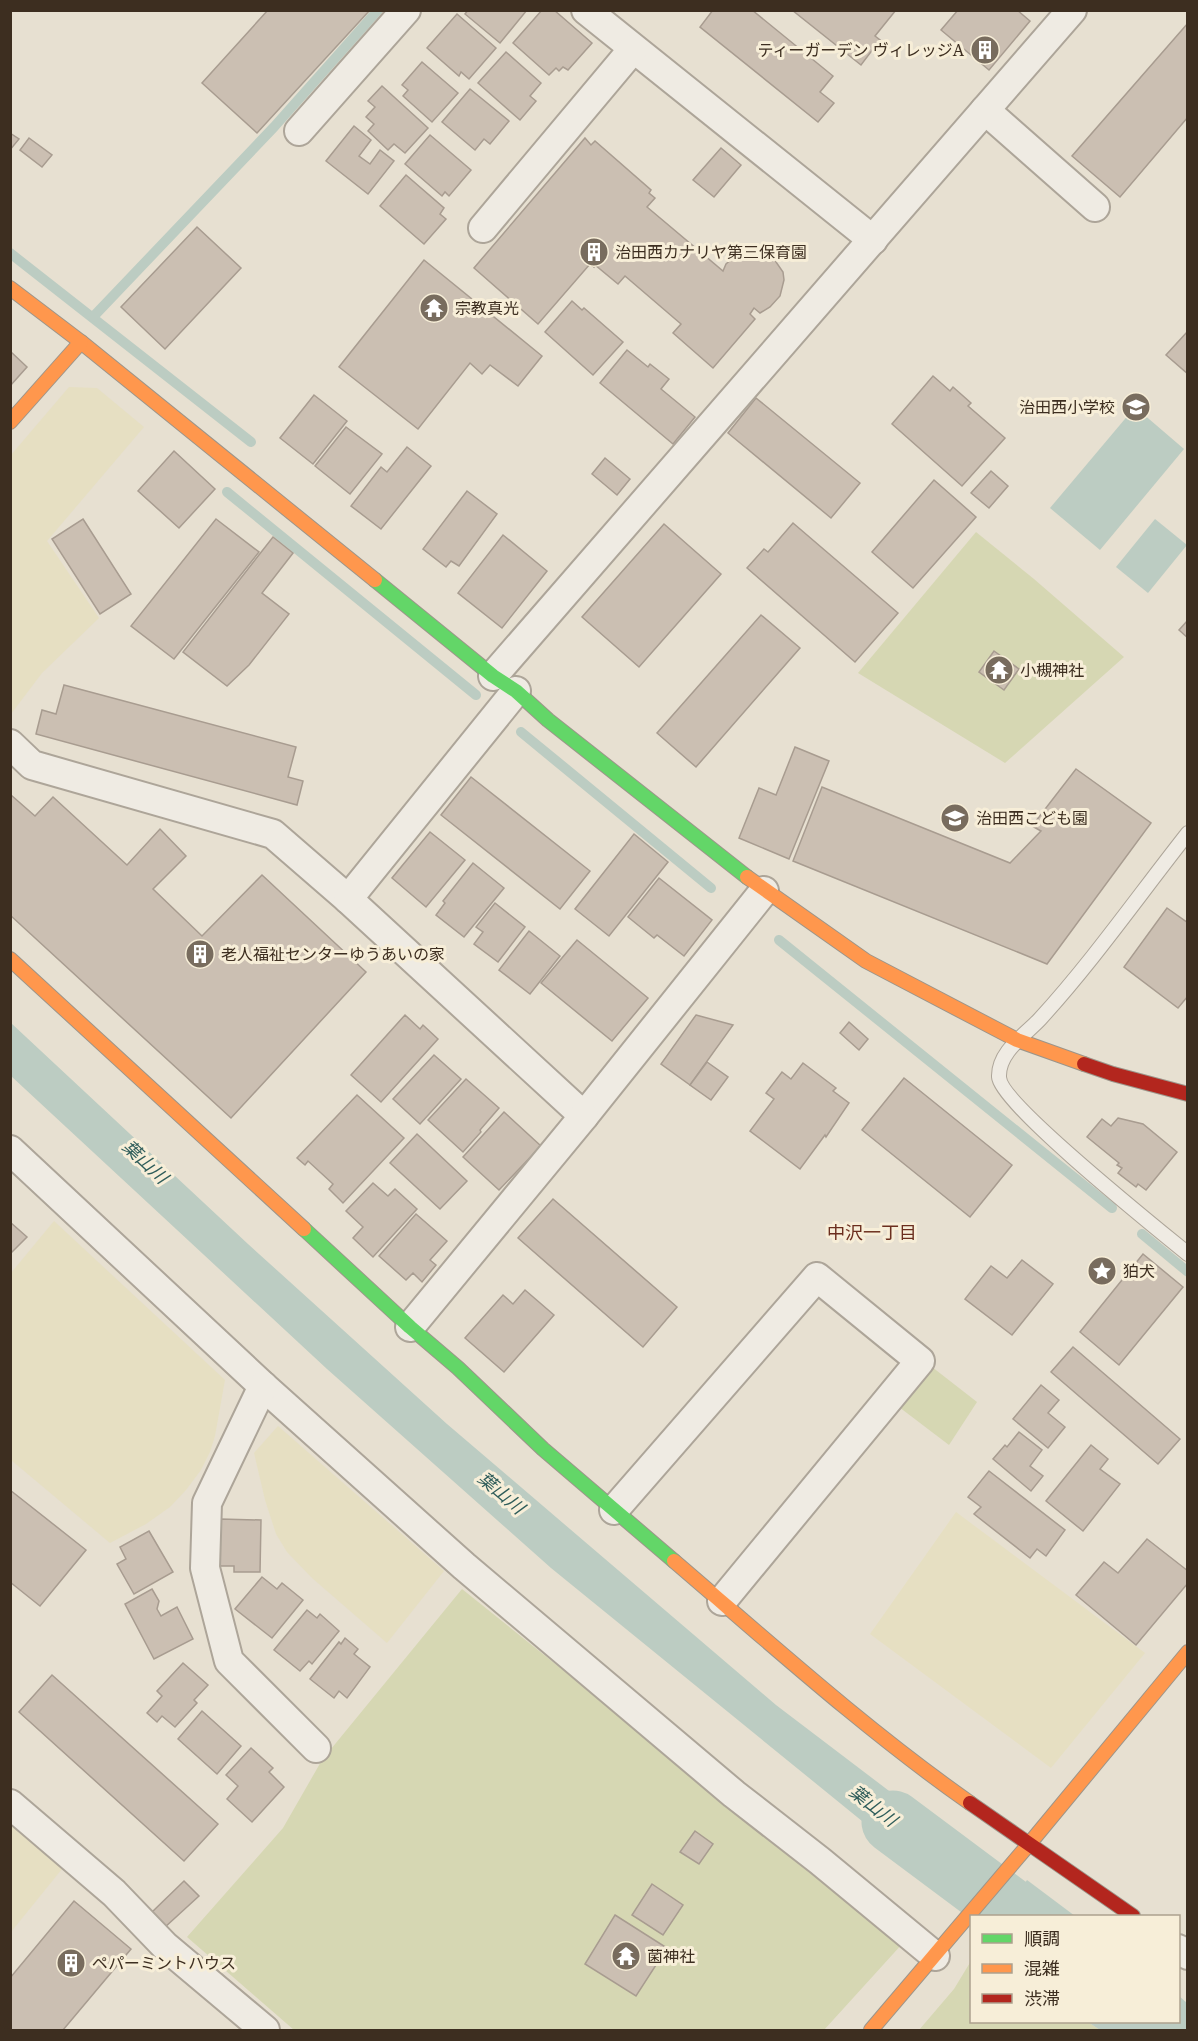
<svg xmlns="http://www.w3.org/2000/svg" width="1198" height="2041" font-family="'Noto Serif','Noto Sans JP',serif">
<rect width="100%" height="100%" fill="#e7e0d1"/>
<g fill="#e6dfc2">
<path d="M69,387L97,388L144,427L47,541L99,618L42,673L11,714V455Z"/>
<path d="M54,1221L225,1380L215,1436L210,1452L201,1470L186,1490L170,1507L146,1524L110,1543L11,1460V1273Z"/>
<path d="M278,1426L444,1571L387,1643L312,1578L287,1552L276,1534L265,1500L254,1453Z"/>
<path d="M956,1512L1145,1653L1051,1768L870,1634Z"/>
<path d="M11,1825L62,1869L11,1932Z"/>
</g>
<g fill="#d6d7b3">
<path d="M976,532L1034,579L1124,657L1005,763L858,673Z"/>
<path d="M932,1367L977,1402L949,1445L899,1407Z"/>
<path d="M462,1589L903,1943L824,2030H294L187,1937L283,1828L322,1760Z"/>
<path d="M971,1961L972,2022H1088L1100,2030H919L954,1989Z"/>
</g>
<g fill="#bcccc2">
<path d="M1135,407L1184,449L1100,550L1050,508Z"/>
<path d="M1155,519L1187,545L1148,593L1116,567Z"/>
<path d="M11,1023L248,1244L447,1424L776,1705L976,1857L948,1891L551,1568L327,1369L11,1076Z"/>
<path d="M1027,1880L1075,1916H1002Z"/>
<path d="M1179,1996L1187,2003V2030H1100L1088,2022H1178Z"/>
</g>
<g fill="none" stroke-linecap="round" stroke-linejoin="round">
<g stroke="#bcccc2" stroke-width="10">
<path d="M10,253L251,442"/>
<path d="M93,317L274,127L378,10"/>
<path d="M227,492L476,695"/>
<path d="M521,732L711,888"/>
<path d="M779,940L1112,1208"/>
<path d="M1142,1234L1188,1272"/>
</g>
<path stroke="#bcccc2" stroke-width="63" d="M893,1822L1019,1916"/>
</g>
<g fill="#cbbfb2" stroke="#a89c90" stroke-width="1.5">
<path d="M268,10H370L257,133L202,83Z"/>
<path d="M468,10H527L500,43L465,14Z"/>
<path d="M542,10H554L592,43L568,70L563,67L559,71L556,68L549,75L513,43Z"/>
<path d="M713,10H752L833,76L820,92L834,103L818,122L700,27Z"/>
<path d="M792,10H896L875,36L880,40L861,65Z"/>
<path d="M958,10H1017L1030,21L989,70L941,30Z"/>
<path d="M457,14L496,48L469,79L461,72L459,76L427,48Z"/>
<path d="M1188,23V117L1120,197L1072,156Z"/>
<path d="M506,52L541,83L530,96L536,101L520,120L478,83Z"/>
<path d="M422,62L458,93L432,122L403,96L408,90L402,85Z"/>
<path d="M382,86L428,128L405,153L394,144L388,150L368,131L374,124L366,117L375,107L368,101Z"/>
<path d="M470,89L509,121L490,144L484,139L475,150L442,122Z"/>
<path d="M354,126L371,140L359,156L370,164L380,150L394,161L368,194L326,161Z"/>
<path d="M10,133L19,139L10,150Z"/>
<path d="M430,135L471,170L449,196L445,192L442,196L405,164Z"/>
<path d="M29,138L52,155L42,167L20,150Z"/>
<path d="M585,138L591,145L595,141L651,190L649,193L655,198L647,207L723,271L726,264L739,253L749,251H759L774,259L783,272L784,280L780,296L770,307L760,313L754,308L750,314L755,319L713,368L673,333L681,324L625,276L618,284L595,265L594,267L590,264L538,324L474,268Z"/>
<path d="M721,148L741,165L714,197L693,180Z"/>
<path d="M406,175L444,208L440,214L446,219L424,244L380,206Z"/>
<path d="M197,227L241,268L165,349L121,307Z"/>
<path d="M424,260L542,356L518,386L490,365L482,374L470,363L418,429L339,367Z"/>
<path d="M572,301L582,310L584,308L623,342L593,375L545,332Z"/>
<path d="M1188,331V374L1166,355Z"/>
<path d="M627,350L648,367L650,364L669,379L661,389L695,417L673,444L600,383Z"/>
<path d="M10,351L27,367L10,386Z"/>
<path d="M933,376L950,391L953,387L971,403L968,406L1005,438L962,486L892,424Z"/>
<path d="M314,395L347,421L313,464L280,438Z"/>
<path d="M756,398L860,483L831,518L728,433Z"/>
<path d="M346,427L382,454L350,494L315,466Z"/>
<path d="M407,447L431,466L381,529L351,506L381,467L387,472Z"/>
<path d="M174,451L215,489L179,528L138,491Z"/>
<path d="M605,458L630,479L617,495L592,474Z"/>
<path d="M991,471L1008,486L989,508L971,493Z"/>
<path d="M934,480L976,517L913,588L872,552Z"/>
<path d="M467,491L497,514L459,566L451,561L446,567L423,549Z"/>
<path d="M83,519L131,594L100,614L52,539Z"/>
<path d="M216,519L259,552L174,659L131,626Z"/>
<path d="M793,523L898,613L855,662L747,568L764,549L768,552Z"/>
<path d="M664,524L721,574L639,667L582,617Z"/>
<path d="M503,535L547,571L502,628L458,593Z"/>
<path d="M273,537L293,553L262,593L289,614L249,665L227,686L183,652Z"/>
<path d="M761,615L800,648L696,767L657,733Z"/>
<path d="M1188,620V638L1179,630Z"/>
<path d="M994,651L1019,669L1004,690L979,672Z"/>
<path d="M64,685L296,747L288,777L303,781L297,805L36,734L42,710L56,714Z"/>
<path d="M795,747L829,761L789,859L739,838L759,788L776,795Z"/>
<path d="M1076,769L1151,823L1047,964L793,861L822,787L1010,863L1041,831L1032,826Z"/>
<path d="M471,777L590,871L560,909L441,815Z"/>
<path d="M11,795L35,816L53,797L127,865L160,829L186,856L153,889L202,936L262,875L366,972L231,1118L10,915Z"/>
<path d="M430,832L465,860L426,907L392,878Z"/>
<path d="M634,834L668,862L609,936L575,909Z"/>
<path d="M473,863L504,888L464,937L436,915L445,903L443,901Z"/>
<path d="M659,878L712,920L684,956L657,935L654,938L628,917Z"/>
<path d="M495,903L525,927L498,962L474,944L483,932L476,927Z"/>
<path d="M1167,908L1188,923V996L1178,1008L1124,967Z"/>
<path d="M529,931L560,956L530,994L499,970Z"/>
<path d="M577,940L648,998L612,1041L541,983Z"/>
<path d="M405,1015L420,1029L423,1025L438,1039L381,1102L351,1075Z"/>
<path d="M696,1015L733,1025L690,1085L661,1064Z"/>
<path d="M849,1022L868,1039L859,1050L840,1033Z"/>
<path d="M434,1055L461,1079L420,1124L393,1099Z"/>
<path d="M707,1062L728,1077L711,1100L690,1085Z"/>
<path d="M803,1063L836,1088L833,1091L849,1103L826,1137L825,1135L800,1169L750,1131L774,1099L766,1093L782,1072L791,1079Z"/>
<path d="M904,1078L1012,1165L970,1217L862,1130Z"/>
<path d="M466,1079L499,1108L480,1130L481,1132L463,1152L428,1120Z"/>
<path d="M357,1095L404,1138L343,1203L329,1189L333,1184L308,1161L305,1165L297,1158Z"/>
<path d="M504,1112L541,1146L499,1190L463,1157Z"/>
<path d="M1118,1118L1143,1124L1177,1152L1146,1190L1138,1184L1136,1187L1118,1173L1122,1168L1117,1165L1119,1163L1087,1137L1102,1119L1111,1126Z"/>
<path d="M417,1134L467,1181L440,1209L390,1163Z"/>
<path d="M373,1183L388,1196L395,1189L417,1209L373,1257L353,1238L363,1227L346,1211Z"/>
<path d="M553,1199L677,1307L643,1347L518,1238Z"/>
<path d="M416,1214L447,1241L430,1260L436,1265L422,1282L413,1273L406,1280L379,1256Z"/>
<path d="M10,1222L27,1237L10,1254Z"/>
<path d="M1143,1254L1183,1287L1119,1365L1080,1332Z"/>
<path d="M1022,1260L1053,1284L1012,1335L965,1299L991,1266L1007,1278Z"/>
<path d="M525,1290L554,1315L504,1372L465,1338L503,1295L513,1304Z"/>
<path d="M1073,1347L1180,1439L1158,1464L1051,1372Z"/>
<path d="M1041,1385L1059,1400L1048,1413L1065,1427L1048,1448L1013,1419Z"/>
<path d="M1019,1432L1042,1450L1030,1466L1043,1476L1031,1491L993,1459L1005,1445L1007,1447Z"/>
<path d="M1091,1445L1108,1459L1100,1469L1120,1484L1083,1531L1046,1501Z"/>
<path d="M989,1471L1065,1530L1046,1556L1037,1549L1030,1558L974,1514L981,1507L968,1497Z"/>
<path d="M10,1490L86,1550L40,1606L10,1582Z"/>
<path d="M220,1519L261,1520L260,1572H234V1566H219Z"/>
<path d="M149,1531L173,1572L134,1594L117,1564L126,1559L120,1547Z"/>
<path d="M1147,1539L1188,1571V1583L1136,1645L1076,1595L1104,1562L1118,1573Z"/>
<path d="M262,1577L277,1589L282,1583L303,1600L272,1638L235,1609Z"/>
<path d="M152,1589L159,1601L157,1609L161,1616L177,1607L193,1639L154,1659L125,1604Z"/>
<path d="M307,1610L317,1618L320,1614L339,1631L312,1664L309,1661L300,1671L274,1650Z"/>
<path d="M345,1638L358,1649L354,1654L370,1667L347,1698L339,1691L334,1698L310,1679L339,1642L341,1644Z"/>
<path d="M183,1663L208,1685L194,1700L197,1703L175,1727L162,1716L157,1722L147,1713L162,1696L157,1691Z"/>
<path d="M52,1675L218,1824L184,1861L19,1712Z"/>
<path d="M202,1711L241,1746L217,1774L178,1739Z"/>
<path d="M251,1748L273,1768L269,1772L284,1787L252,1822L227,1799L238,1786L226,1775Z"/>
<path d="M695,1831L713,1844L699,1864L680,1852Z"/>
<path d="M184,1881L199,1896L164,1928L150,1914Z"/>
<path d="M652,1884L683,1905L663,1935L632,1915Z"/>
<path d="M74,1901L131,1949L63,2030H10V1978Z"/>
<path d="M615,1915L667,1948L636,1996L585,1964Z"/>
</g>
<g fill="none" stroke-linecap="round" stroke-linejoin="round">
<g stroke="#ada599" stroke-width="16">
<path id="lane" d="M1188,833C1139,895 1093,961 1040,1019C1025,1035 998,1052 999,1077C1000,1103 1160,1231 1188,1254"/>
</g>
<g stroke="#ada599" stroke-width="32">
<g id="street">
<path d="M586,10L873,240"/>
<path d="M985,110L1095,207"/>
<path d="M299,131L406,10"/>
<path d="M483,228L633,49"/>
<path d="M493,676L1072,10"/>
<path d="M10,744L32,765L273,834L348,899L584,1116L764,891"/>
<path d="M348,899L516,691"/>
<path d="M10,1150L263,1386L464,1566L734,1794L820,1861L935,1956"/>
<path d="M410,1327L584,1116"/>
<path d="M263,1386L207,1503L205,1568L229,1661L316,1748"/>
<path d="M614,1510L817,1277L920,1361L722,1601"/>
<path d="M10,1804L114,1893L165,1946L265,2030"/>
<path d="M1178,1949L1188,1955"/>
</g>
</g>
<g stroke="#9c958a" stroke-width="16">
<g id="fast">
<path d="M375,580L493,676L516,691L548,720L747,877"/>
<path d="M304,1229L410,1327L458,1368L543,1449L674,1561"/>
</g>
</g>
<g stroke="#9c958a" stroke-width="16">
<g id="slow">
<path d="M10,288L81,342L375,580"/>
<path d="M10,422L81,342"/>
<path d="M747,877L866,961L1017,1040L1084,1064"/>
<path d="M10,959L304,1229"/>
<path d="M674,1561C771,1644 866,1730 970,1803"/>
<path d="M871,2030L1030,1843L1188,1652"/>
</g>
</g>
<g stroke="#9c958a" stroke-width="16">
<g id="jam">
<path d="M1084,1064L1113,1074L1188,1094"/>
<path d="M970,1803L1133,1916"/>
</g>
</g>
<use href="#lane" stroke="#efebe3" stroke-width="14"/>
<use href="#street" stroke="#efebe3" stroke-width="28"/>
<use href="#fast" stroke="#63d668" stroke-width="14"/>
<use href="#slow" stroke="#ff974d" stroke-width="14"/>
<use href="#jam" stroke="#b3261e" stroke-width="14"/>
</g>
<defs>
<g id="building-disc" transform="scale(1.5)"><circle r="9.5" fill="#786c5e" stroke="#f7eed8"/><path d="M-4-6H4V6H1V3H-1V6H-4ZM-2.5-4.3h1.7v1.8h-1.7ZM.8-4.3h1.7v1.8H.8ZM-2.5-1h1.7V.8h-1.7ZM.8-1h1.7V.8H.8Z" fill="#fff"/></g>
<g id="temple-disc" transform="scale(1.5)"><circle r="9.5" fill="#786c5e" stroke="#f7eed8"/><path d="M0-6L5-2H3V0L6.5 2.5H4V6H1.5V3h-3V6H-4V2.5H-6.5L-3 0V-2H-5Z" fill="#fff"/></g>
<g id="school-disc" transform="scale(1.5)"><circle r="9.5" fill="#786c5e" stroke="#f7eed8"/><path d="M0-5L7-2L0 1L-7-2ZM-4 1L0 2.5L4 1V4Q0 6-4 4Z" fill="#fff"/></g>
<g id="sight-disc" transform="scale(1.5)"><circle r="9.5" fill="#786c5e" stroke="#f7eed8"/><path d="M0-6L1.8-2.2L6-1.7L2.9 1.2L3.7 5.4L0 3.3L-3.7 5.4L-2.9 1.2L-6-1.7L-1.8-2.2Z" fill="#fff"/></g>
</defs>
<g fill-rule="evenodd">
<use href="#building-disc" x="985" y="50"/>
<use href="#building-disc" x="594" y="252"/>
<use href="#temple-disc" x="434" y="308"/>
<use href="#school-disc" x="1136" y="407"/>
<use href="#temple-disc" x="999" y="670"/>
<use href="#school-disc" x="955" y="818"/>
<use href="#building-disc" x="200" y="954"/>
<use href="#sight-disc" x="1102" y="1271"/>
<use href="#temple-disc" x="626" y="1956"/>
<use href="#building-disc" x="71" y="1963"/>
</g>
<g text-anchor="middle" stroke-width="6" stroke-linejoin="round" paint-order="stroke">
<g font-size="16" fill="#3d2e20" stroke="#f7eed8" text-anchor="start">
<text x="964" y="56" text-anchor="end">ティーガーデン ヴィレッジA</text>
<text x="615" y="258">治田西カナリヤ第三保育園</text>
<text x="455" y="314">宗教真光</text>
<text x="1115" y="413" text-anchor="end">治田西小学校</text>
<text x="1020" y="676">小槻神社</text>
<text x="976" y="824">治田西こども園</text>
<text x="221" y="960">老人福祉センターゆうあいの家</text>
<text x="1123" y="1277">狛犬</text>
<text x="647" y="1962">菌神社</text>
<text x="92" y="1969">ペパーミントハウス</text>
</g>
<g font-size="18" font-style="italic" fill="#2f5d5a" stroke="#f7eed8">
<text transform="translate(145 1162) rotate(43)" y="6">葉山川</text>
<text transform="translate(501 1493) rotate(40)" y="6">葉山川</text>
<text transform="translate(873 1806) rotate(38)" y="6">葉山川</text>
</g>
<g font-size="18" fill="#6b2e1e" stroke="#f7eed8">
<text x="872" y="1239">中沢一丁目</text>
</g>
</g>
<rect width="1198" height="2041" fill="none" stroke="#3d2e20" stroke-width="24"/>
<rect x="970" y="1915" width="210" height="108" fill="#f7eed8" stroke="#ada18e" stroke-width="1.5"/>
<rect x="982" y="1934" width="30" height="9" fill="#63d668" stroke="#ada18e" stroke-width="1.5"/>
<text x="1024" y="1945" font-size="18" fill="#3d2e20">順調</text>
<rect x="982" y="1964" width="30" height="9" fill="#ff974d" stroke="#ada18e" stroke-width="1.5"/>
<text x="1024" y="1975" font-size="18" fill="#3d2e20">混雑</text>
<rect x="982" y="1994" width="30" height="9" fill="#b3261e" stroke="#ada18e" stroke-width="1.5"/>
<text x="1024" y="2005" font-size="18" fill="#3d2e20">渋滞</text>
</svg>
